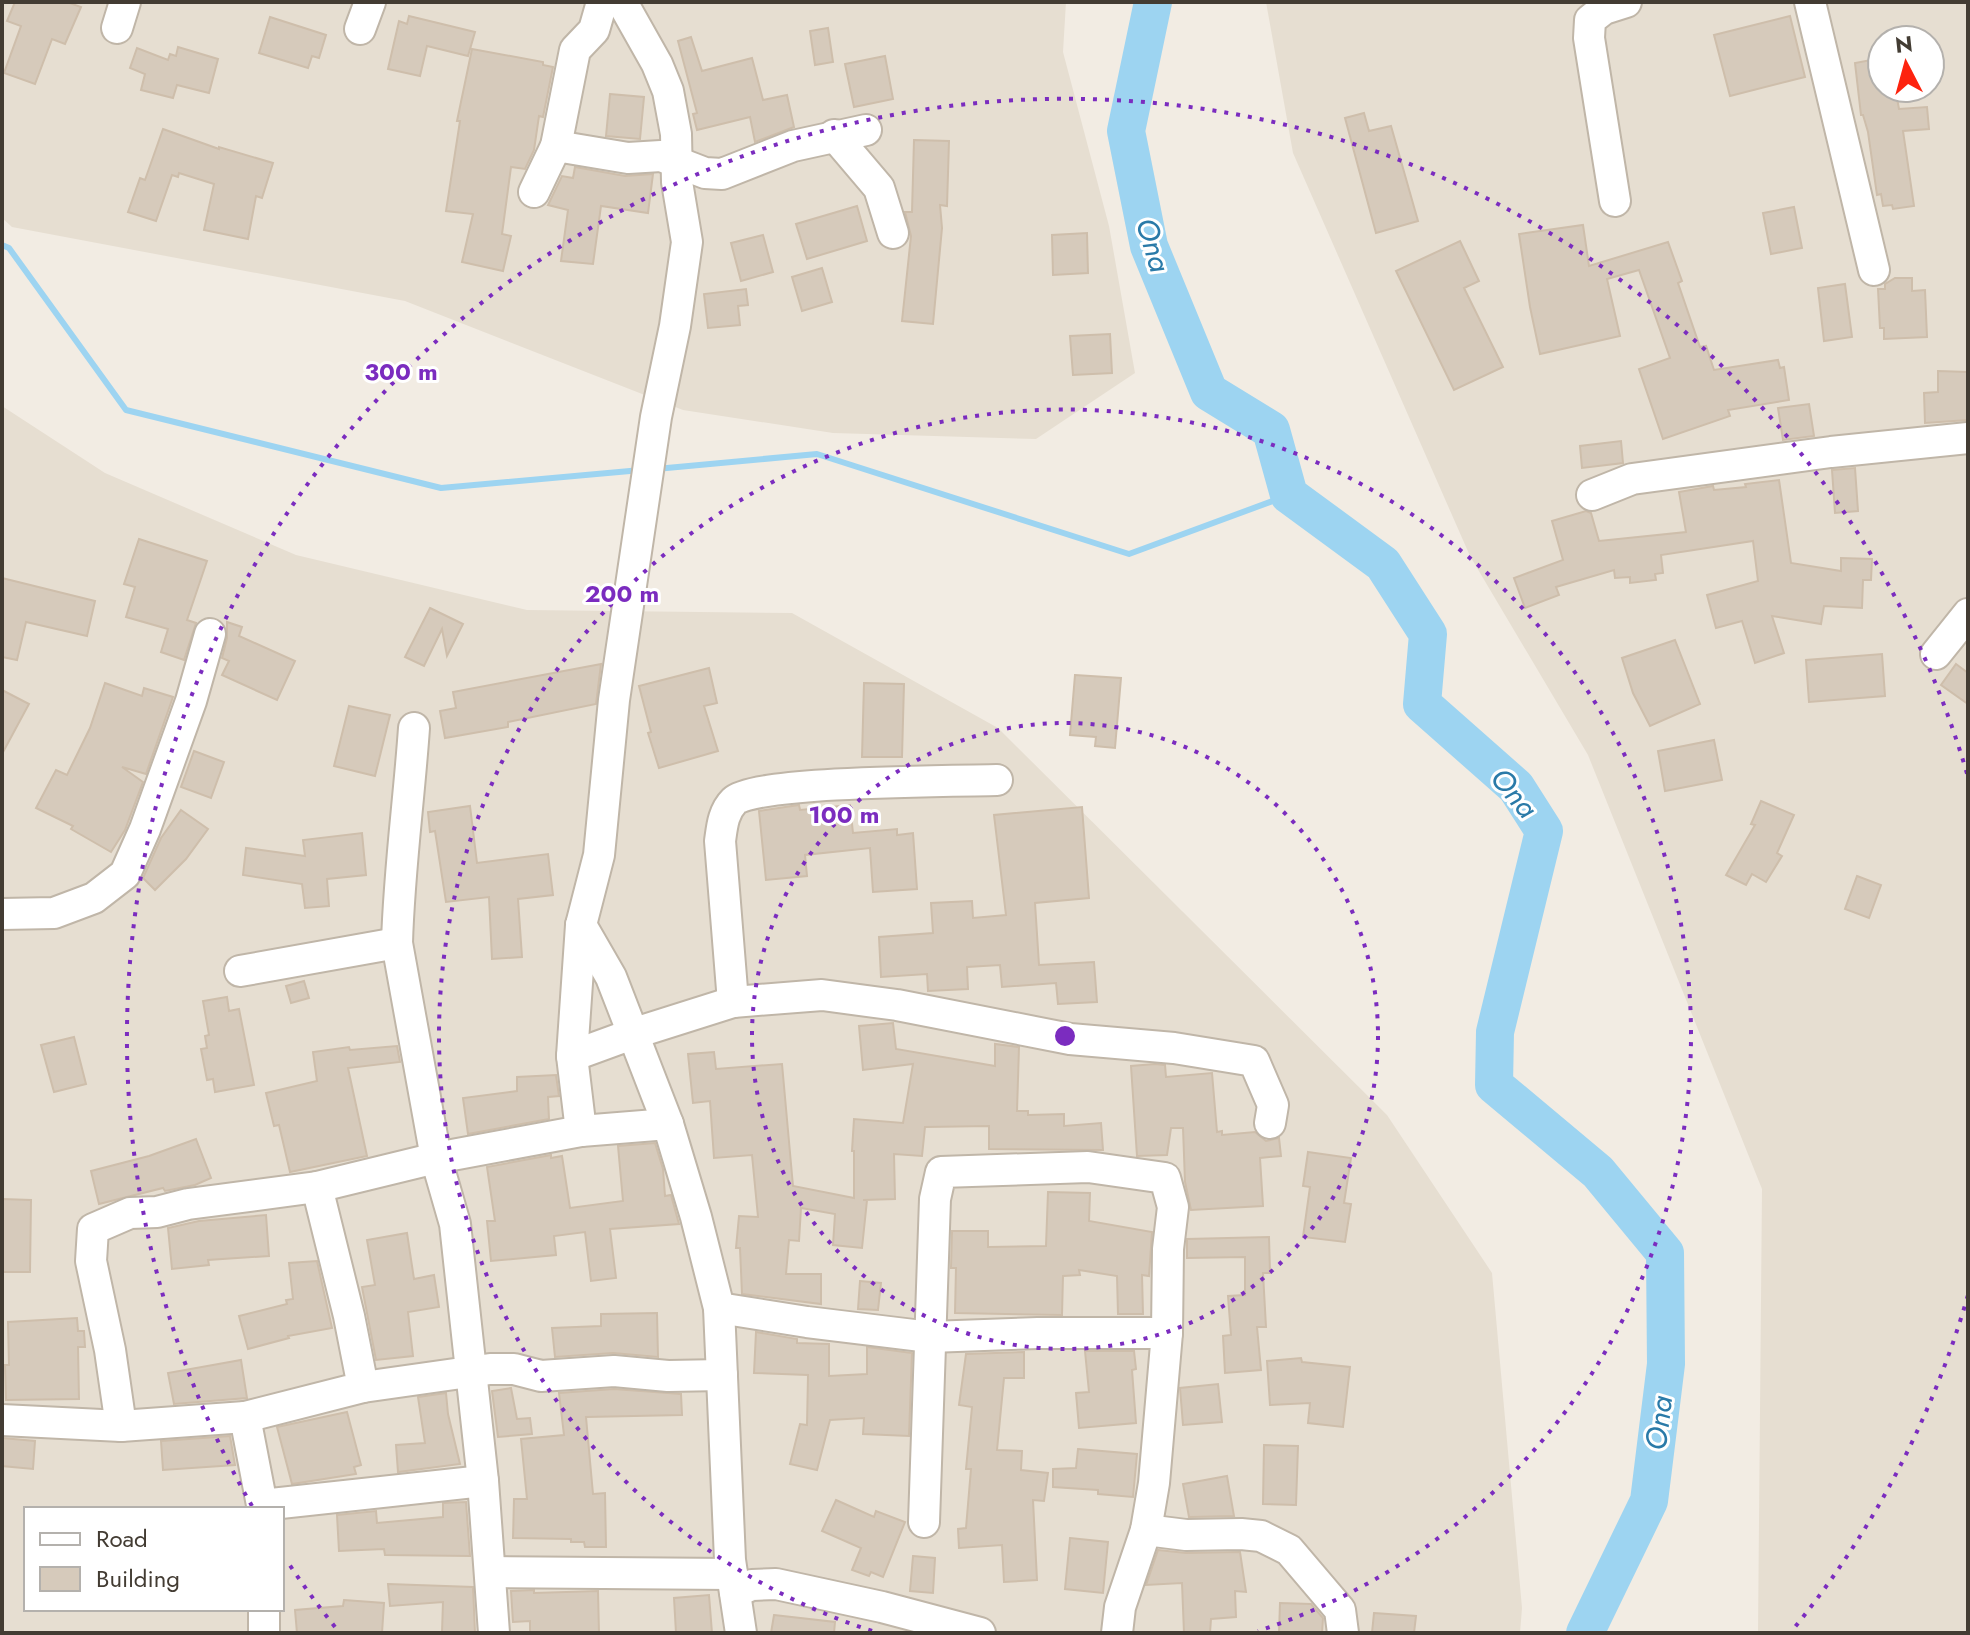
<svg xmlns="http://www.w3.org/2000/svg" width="1970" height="1635" font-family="Jost,sans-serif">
<rect width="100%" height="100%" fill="#f2ece3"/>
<g fill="#e6ded1" fill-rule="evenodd">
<path d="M2,2H1066L1063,52L1109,226L1135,373L1036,439L833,433L683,410L405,301L12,227L2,218Z"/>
<path d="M1266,2H1968V1633H1758L1762,1189L1588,755L1470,556L1293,153ZM1882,40H1930V88H1882Z"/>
<path d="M2,406L105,473L296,555L527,610L792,613L998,728L1387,1115L1492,1273L1522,1608L1520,1633H2ZM26,1509H282V1609H26Z"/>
</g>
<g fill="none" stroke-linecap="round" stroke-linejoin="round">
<g stroke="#9dd4f1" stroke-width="6">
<path d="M2,245L9,248L126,410L441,488L641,470"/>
<path d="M656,469L817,454L1129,554L1289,495"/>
</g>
<path stroke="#9dd4f1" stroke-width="38" d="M1153,2L1126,131L1149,246L1209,392L1271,430L1289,495L1383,564L1428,634L1422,704L1516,787L1544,831L1495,1032L1494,1085L1598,1172L1665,1253L1666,1364L1649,1501L1585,1633"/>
</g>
<g fill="#d6cabb" stroke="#cebeab" stroke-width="2">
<path d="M15,2H67L81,7L65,44L52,39L35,84L4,73L21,26L7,21Z"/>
<path d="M409,16L475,32L468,56L427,46L420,76L388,69L399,21L407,24Z"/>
<path d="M1790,16L1805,77L1730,96L1714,35Z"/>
<path d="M270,17L326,35L319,58L312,56L308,68L259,53Z"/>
<path d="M828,28L833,62L815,65L810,31Z"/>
<path d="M691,37L702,71L752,58L763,100L787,95L794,127L755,142L750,117L697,130L693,114L697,113L678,41Z"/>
<path d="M178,47L218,59L209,93L177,85L173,98L141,90L145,74L130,68L137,48L168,60L170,54L176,56Z"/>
<path d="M472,49L543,62V65L553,67L543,117L539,116L534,150L525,169L511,167L502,234L511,236L503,271L462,262L473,214L446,211L460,121H457Z"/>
<path d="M885,56L893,99L854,107L845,64Z"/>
<path d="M1882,58V88H1895L1899,109L1927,107L1929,129L1903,131L1914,206L1893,209L1892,205L1883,206L1881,194L1877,195L1868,132L1863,115H1861L1855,63Z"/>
<path d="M610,94L644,97L640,139L606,136Z"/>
<path d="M1364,113L1369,131L1391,126L1418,221L1376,233L1345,118Z"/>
<path d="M163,129L219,149V147L273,163L262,198L256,196L248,239L204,230L214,184L179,173L178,177L172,175L156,221L128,212L140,178L145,180Z"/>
<path d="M914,140L949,141L947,206L940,205L942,228L933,324L902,321L911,236L905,212H912Z"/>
<path d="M575,167L625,176L653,174L648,213L601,206L593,264L561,261L568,210L548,205L562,176L573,178Z"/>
<path d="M857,206L867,241L807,259L796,224Z"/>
<path d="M1794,207L1802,248L1771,254L1763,213Z"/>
<path d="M1583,225L1589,266L1668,242L1682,281L1678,283L1700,347L1706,346L1714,370L1778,360L1780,368L1784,367L1789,400L1728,410L1730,416L1663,439L1639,369L1670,358L1639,270L1607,279L1620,336L1540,354L1530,307L1519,234Z"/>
<path d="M1087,233L1088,273L1053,275L1052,235Z"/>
<path d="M763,235L773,272L741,281L731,243Z"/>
<path d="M1460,241L1479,281L1464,288L1503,367L1454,390L1396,271Z"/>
<path d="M822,268L832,302L802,311L792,277Z"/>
<path d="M1895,278H1912V291L1925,290L1927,337L1884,339V328H1880L1878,289H1885V284Z"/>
<path d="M1845,284L1852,337L1824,341L1818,288Z"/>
<path d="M746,289L748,305L738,306L740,325L708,328L704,294Z"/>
<path d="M1110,334L1112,373L1073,375L1070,336Z"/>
<path d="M1938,371L1968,372V420L1925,423L1924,393L1938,392Z"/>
<path d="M1809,404L1814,436L1783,440L1778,408Z"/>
<path d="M1621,441L1623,463L1582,468L1580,446Z"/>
<path d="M1855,468L1858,511L1835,513L1832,470Z"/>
<path d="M1779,480L1791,563L1841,571V558L1872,559L1871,580H1863L1862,608L1824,606L1821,624L1772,616L1784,653L1755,663L1742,621L1716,628L1707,595L1758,581L1753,541L1661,555L1663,573L1655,574L1656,580L1630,583V577L1615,578L1614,570L1556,587L1559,595L1525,608L1514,578L1563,560L1552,521L1586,511L1591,513L1599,541L1686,532L1679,492L1713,486L1714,490L1746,487L1745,484Z"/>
<path d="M139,539L207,561L187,620L196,623L184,660L161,652L168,629L126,617L135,587L124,584Z"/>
<path d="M2,578L95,601L87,636L26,622L17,660L2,657Z"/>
<path d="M430,608L463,624L447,656L442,629L424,666L405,657Z"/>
<path d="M227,622L242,627L239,636L295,661L277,700L222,675L229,661L222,658L227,638Z"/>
<path d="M1675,640L1700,704L1650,726L1633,693L1622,658Z"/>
<path d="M1882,654L1885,696L1809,702L1806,660Z"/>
<path d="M601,664L596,704L508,722V727L445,738L440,711L456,708L453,692Z"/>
<path d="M1956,664L1968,673V704L1941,685Z"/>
<path d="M709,668L717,703L704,706L718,751L659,768L648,733L651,732L639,686Z"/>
<path d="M1075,675L1121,678L1115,748L1095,746L1096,737L1070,735Z"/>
<path d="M105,683L142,696L144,688L173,697L146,774L122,767L143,782L125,830L111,852L71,829L73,826L36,808L56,770L67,775L90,728Z"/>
<path d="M864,683L904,684L902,757H862Z"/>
<path d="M2,690L29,704L2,754Z"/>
<path d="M349,706L390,715L375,776L334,766Z"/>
<path d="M1714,740L1722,780L1665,791L1658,751Z"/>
<path d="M194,751L224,762L211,798L181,787Z"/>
<path d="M1761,801L1794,815L1777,853L1782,856L1766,882L1752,874L1746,885L1726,875L1755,825L1751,824Z"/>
<path d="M799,805L800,810L850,805L853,833L897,829V835L913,833L917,889L873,892L870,848L805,855L807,876L766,880L759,811Z"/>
<path d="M470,806L477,863L548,854L553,895L518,899L522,957L492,959L489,897L446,902L435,831L430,832L428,812Z"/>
<path d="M1082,807L1089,898L1035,903L1039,965L1094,962L1097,1002L1058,1004L1056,983L1002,987L1000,965L967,967L968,989L928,991L927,974L881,977L879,937L933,933L931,903L972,901L973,918L1006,915L994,815Z"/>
<path d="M181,810L208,829L186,859L155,890L143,878L161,838Z"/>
<path d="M362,833L366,875L327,879L329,906L305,908L302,884L243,875L246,848L305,856L303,840Z"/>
<path d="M1857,876L1881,885L1869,918L1845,909Z"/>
<path d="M304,981L309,998L291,1003L286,986Z"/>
<path d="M227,997L229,1011L239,1009L254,1085L215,1092L213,1079L207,1080L201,1049L207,1048L205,1036L209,1035L203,1001Z"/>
<path d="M893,1023L896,1049L995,1066V1044L1019,1047L1017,1111H1028V1115L1064,1114V1126L1101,1123L1103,1150L989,1149V1126L925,1127L922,1156L894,1154L895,1199L863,1200H867L862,1248L833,1245L835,1214L801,1208L799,1241L789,1240L786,1274H821V1304L742,1294L740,1248H736L739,1216L758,1217L752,1155L714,1158L710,1101L693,1103L688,1054L714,1052L716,1069L782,1064L793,1186L854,1198V1151H852L854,1119L903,1123L913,1064L863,1070L859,1026Z"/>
<path d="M74,1037L86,1084L54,1092L41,1045Z"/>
<path d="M397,1046L400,1062L348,1068L367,1156L290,1172L279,1125L274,1126L266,1093L317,1081L313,1052L349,1047L350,1050Z"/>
<path d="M1155,1064L1165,1065L1166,1077L1212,1073L1217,1132L1222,1131V1135L1255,1132L1266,1141L1279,1138L1281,1156L1260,1158L1263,1206L1191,1210L1185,1182L1183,1128H1171L1167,1155L1137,1156L1131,1066Z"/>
<path d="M556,1075L559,1096L548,1097L549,1119L468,1134L463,1098L517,1091V1077Z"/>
<path d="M196,1139L211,1178L195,1185L165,1191L163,1188L99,1204L91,1171L149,1156Z"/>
<path d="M655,1143L663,1169L665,1196L671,1195L679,1224L610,1229L616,1278L591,1281L585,1232L554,1236L556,1255L491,1261L487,1221H495L487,1167L551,1155V1158L562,1156L570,1208L623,1201L618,1146Z"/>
<path d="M1308,1152L1351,1158L1344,1203L1351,1204L1345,1242L1303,1237L1310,1187L1303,1186Z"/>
<path d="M1048,1192L1090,1193L1089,1221L1152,1232L1149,1276L1142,1275L1143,1314H1118L1117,1276L1079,1270L1080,1275L1063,1276L1062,1315L955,1313L956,1268H951L952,1231H988V1247L1046,1246Z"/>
<path d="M2,1199L31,1200L30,1272H2Z"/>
<path d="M266,1215L269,1256L208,1260L209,1265L172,1269L168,1228L199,1221Z"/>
<path d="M407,1233L414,1279L434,1275L439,1307L408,1312L413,1356L376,1360L362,1287L375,1285L367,1240Z"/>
<path d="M1269,1237L1270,1273H1263L1266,1327H1257L1261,1370L1225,1373L1223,1336L1231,1335L1228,1296L1245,1295V1257L1187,1258V1239Z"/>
<path d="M317,1261L332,1328L288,1336L289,1338L248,1349L239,1316L287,1304L286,1300L293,1299L289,1263Z"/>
<path d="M860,1281L881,1283L878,1310L858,1309Z"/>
<path d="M657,1313L658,1357L613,1353L555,1357L552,1328L601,1326V1314Z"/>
<path d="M77,1318L78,1331H84L85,1347H78L79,1399L6,1400L5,1365H9L8,1322Z"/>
<path d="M756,1332L797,1339V1343L829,1344V1376L867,1374V1347L912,1353L909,1436L863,1434L864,1418L830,1420L817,1470L790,1464L800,1424L807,1425L808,1375L754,1373Z"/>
<path d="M1085,1351H1134L1136,1369L1132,1370L1136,1423L1079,1428L1076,1393L1089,1392Z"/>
<path d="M1024,1352V1378H1004L997,1450L1022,1451L1021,1470L1048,1473L1044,1501L1033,1500L1037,1580L1004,1582L1002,1545L959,1548L958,1529L966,1528L971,1469H966L972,1407L959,1405L966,1354Z"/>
<path d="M1301,1358L1302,1362L1350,1367L1343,1427L1308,1423L1310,1403L1270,1405L1267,1361Z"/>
<path d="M241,1360L247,1398L174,1404L168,1373Z"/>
<path d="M1218,1384L1222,1422L1183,1425L1180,1388Z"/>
<path d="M511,1388L517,1419L530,1418L532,1434L498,1437L492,1391Z"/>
<path d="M614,1389L681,1394L682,1415L586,1417L593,1494L605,1493L606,1547H585L584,1542H571V1539L513,1538L514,1499H527L521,1439L564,1435L559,1393Z"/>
<path d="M446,1393L448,1414L460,1464L398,1472L396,1445L425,1443L418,1397Z"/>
<path d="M347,1412L361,1465L354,1467L356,1474L292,1484L277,1427Z"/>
<path d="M230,1436L235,1465L163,1470L161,1441Z"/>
<path d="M2,1438L35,1441L33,1469L2,1466Z"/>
<path d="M1264,1445L1298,1446L1296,1505L1263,1504Z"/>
<path d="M1078,1449L1137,1454L1133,1497L1098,1494V1490L1053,1487V1469L1076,1468Z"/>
<path d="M1227,1476L1234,1516L1189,1517L1183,1484Z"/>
<path d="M836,1500L874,1517L876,1511L905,1522L883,1577L871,1572L869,1576L852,1570L861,1548L822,1531Z"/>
<path d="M466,1502L470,1556L385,1555L384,1549L339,1551L337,1515L376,1511L377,1523L443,1517V1503Z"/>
<path d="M1070,1538L1108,1542L1103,1593L1065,1589Z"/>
<path d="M1158,1550L1186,1553L1240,1552L1246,1592L1235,1591L1236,1617L1211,1619L1210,1633H1184L1182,1583L1146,1585Z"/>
<path d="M913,1556L935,1558L933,1593L910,1591Z"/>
<path d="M388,1584L473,1587L475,1633H442L443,1602L390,1606Z"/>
<path d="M534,1590V1593L598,1591L599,1633H530V1621L513,1622L511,1591Z"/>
<path d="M709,1595L712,1633H676L674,1598Z"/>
<path d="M344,1600L384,1603L382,1633H297L295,1610L343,1606Z"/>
<path d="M1280,1603L1311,1604L1323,1618L1322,1633H1279Z"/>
<path d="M1374,1613L1416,1616L1414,1633H1372Z"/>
<path d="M774,1615L835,1622L834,1633H771Z"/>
</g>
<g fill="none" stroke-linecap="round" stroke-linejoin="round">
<g stroke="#c0b6a8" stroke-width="34">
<g id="minor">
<path d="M1810,2L1874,270"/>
<path d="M117,28L125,2"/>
<path d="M360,29L370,2"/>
<path d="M834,135L879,188L893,233"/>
<path d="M556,146L628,158L661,156L705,173L722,174L793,146L866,130"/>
<path d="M534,192L556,146L575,50L594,30L602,2"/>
<path d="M1615,201L1589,38L1590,20L1604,9L1626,2"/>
<path d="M1592,495L1632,479L1831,452L1968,438"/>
<path d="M1936,654L1968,614"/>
<path d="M2,914L54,913L94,898L125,874L145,829L191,701L210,634"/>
<path d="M581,925L611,977L668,1124L696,1217L719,1308L730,1560L741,1633"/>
<path d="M397,943C399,871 409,800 414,728"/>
<path d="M240,971L397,943L436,1158L455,1224L483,1481L494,1633"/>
<path d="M733,1002L720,841C722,827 723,812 734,801C753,781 958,781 997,780"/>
<path d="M572,1056L635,1033L733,1002L822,995L897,1005L1070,1039L1174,1048L1254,1061L1273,1105L1270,1123"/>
<path d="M581,1131L572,1056L581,925L599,855L614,700L656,417L675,326L687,242L677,182L676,134L668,91L657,64L622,2"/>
<path d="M719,1308L807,1322L930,1337L1038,1333H1167"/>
<path d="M363,1387L490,1369H514L541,1376L614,1371L668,1376L722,1375"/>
<path d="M245,1417L363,1387L349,1316L317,1187"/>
<path d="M2,1420L121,1426L245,1417L262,1505L483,1481"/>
<path d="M121,1426L110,1350L91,1261L93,1229L130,1213L157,1212L188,1204L317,1187L436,1158L581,1131L668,1124"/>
<path d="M924,1522L935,1199L941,1172L1088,1167L1165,1178L1173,1207L1168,1249L1167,1333L1154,1483L1146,1530L1120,1607L1117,1633"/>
<path d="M1146,1530L1186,1535L1241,1534L1261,1536L1289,1550L1340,1610L1343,1633"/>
<path d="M490,1572L732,1574"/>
<path d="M735,1592L752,1585L776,1584L882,1607L980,1633"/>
<path d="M264,1609V1633"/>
</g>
</g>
<use href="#minor" stroke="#fff" stroke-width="30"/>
</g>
<g fill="none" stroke="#7b2cbf" stroke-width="4" stroke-dasharray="4 8">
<circle cx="1065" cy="1036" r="313"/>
<path d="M872 1631A626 626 0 1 1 1258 1631"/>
<path d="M1968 1295A939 939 0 0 1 1795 1627M335 1627A939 939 0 0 1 287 1561M252 1506A939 939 0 1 1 1968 777"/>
</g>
<g text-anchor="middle" stroke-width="6" stroke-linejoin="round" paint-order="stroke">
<g font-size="30" font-style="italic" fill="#2a7aa8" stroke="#fff">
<text transform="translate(1153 245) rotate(73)" y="10">Ona</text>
<text transform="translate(1514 793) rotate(50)" y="10">Ona</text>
<text transform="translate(1659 1423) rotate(-83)" y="10">Ona</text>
</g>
</g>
<circle cx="1065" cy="1036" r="12" fill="#7b2cbf" stroke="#fff" stroke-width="4"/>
<g font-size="24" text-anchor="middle" font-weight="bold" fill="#7b2cbf" stroke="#fff" stroke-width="6" stroke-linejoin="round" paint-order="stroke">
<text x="401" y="380">300 m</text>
<text x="622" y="602">200 m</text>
<text x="844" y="823">100 m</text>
</g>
<rect width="1970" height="1635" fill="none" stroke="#433c33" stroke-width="8"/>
<rect x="24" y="1507" width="260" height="104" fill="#ffffff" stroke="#b4b1ad" stroke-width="2"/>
<rect x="40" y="1533" width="40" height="12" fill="#ffffff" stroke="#b4b1ad" stroke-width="2"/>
<text x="96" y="1547" font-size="24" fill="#433c33">Road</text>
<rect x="40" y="1567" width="40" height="24" fill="#d6cabb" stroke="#b4b1ad" stroke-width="2"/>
<text x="96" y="1587" font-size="24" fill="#433c33">Building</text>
<g transform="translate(1906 64) rotate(354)"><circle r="38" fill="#ffffff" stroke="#b4b1ad" stroke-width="2"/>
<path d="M0-6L14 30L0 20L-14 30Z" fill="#fd230e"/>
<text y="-12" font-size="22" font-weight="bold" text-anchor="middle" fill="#433c33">N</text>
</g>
</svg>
